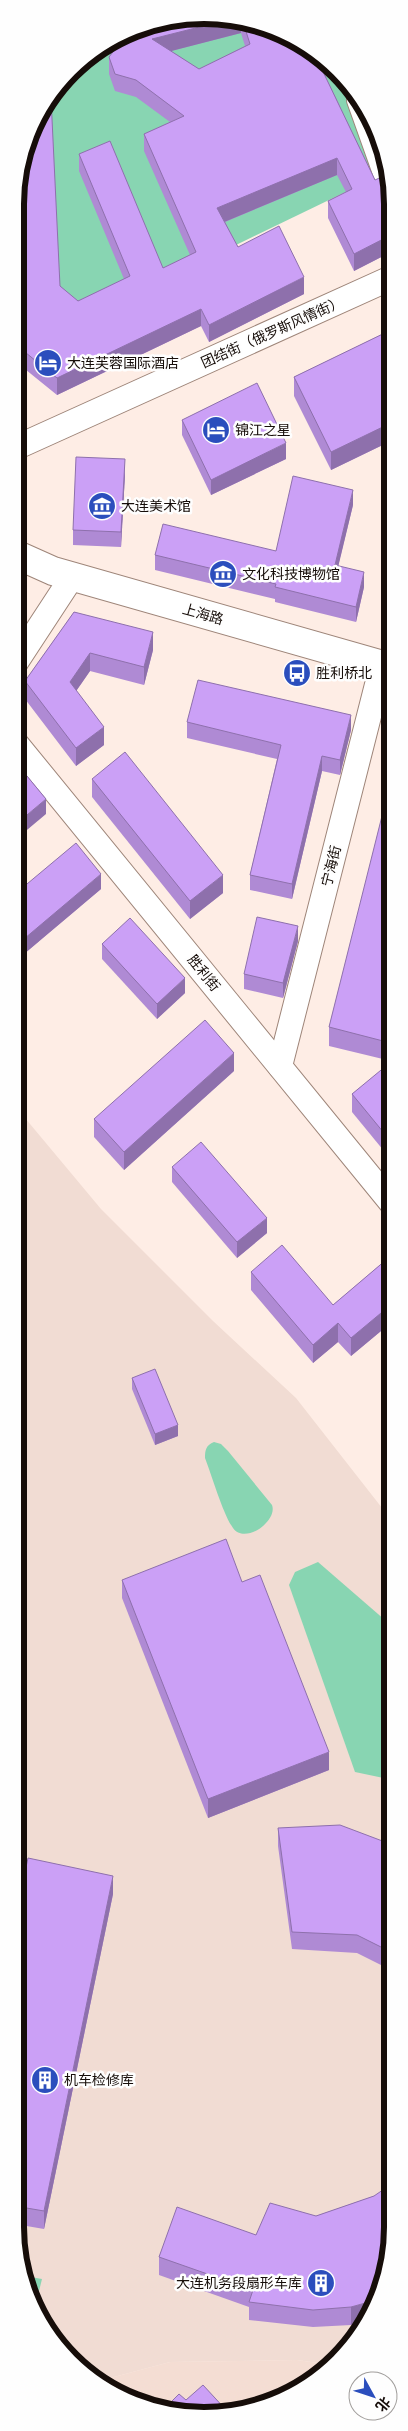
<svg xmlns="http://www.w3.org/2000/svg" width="408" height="2431" font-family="'Public Sans','Noto Sans SC',sans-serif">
<rect width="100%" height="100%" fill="#feede5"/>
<path fill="#f4ddd3" d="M297,2360L332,2365L329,2369L265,2406L192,2416L121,2397L99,2381L170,2362Z"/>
<path fill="#f1dcd3" d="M15,1106L101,1209L213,1321L296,1398L393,1522V2240L374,2310L332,2365L297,2360L170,2362L99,2381L70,2360L29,2299L15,2227Z"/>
<g fill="#88d5b2">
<path d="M217,15L277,30L337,70L374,121L387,172L174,275L78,317L60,303L50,100L80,62L144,25Z"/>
<path d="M214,1442L221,1444L228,1451L272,1505C278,1521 245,1545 233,1528C223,1514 212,1476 205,1458C205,1450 206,1445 214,1442Z"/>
<path d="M318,1562L393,1627V1780L355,1772L289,1585L295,1572Z"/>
<path d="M25,2276L42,2279L35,2307L29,2299Z"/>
</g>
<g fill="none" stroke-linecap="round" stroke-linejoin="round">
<g stroke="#9e8579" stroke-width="26">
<g id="minor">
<path d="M359,100L385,173L387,172"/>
<path d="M15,448L393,277"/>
<path d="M15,664L72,577"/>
<path d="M15,742L393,1205"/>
<path d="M280,1066L382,665"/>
</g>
</g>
<g stroke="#9e8579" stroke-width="30">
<path id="major" d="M15,554L53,571L393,668"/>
</g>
<use href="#minor" stroke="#fff" stroke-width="24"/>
<use href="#major" stroke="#fff" stroke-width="28"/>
</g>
<g fill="#af8ad4" fill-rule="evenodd">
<path d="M217,15L277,30L316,56L375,180L393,191V251L354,271L328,218V201L346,192L337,175L225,222L238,247L304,294L209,342L201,326L57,395L15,361V191L60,286L78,301L124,279L79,171V154L163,268L190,255L144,151V134L170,122L136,97L115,91L109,74V57L161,25V23ZM241,33L245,46L199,69L171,51Z"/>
<path d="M393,329V440L331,470L294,396V377Z"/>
<path d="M182,420L286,459L211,495L182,435Z"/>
<path d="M125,474L121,547L73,545V530Z"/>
<path d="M393,483V516L386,502V487Z"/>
<path d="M353,505L338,566L364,587L356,622L275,602V599L155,570V555L276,551Z"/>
<path d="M74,612L153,650L144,685L90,671L76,691L104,745L76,766L25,699V681Z"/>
<path d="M393,715V746L390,745V727Z"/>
<path d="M187,722L351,730L340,775L322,771L292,899L250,890V875L277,759L187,738Z"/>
<path d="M92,779L223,893L190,919L92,797Z"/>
<path d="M393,802V1036L387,1060L329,1046V1027Z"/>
<path d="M101,889L18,959L15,955V894Z"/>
<path d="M298,941L283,998L244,989V974Z"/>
<path d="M102,944L185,993L157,1019L102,959Z"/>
<path d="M393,1062V1162L352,1112V1094Z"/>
<path d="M234,1071L124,1170L94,1137V1119Z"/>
<path d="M172,1167L267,1233L237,1258L172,1182Z"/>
<path d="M393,1254V1321L351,1356L338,1342L313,1363L251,1290V1272L333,1305Z"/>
<path d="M132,1378L178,1436L155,1445L132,1389Z"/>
<path d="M122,1580L242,1582L329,1770L208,1818L122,1598Z"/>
<path d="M278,1828L393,1845V1971L357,1953L292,1949L278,1846Z"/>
<path d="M113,1894L44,2229L15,2224V1918Z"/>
<path d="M374,2196L351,2325L313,2327L249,2320V2307L159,2275V2257L256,2235L316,2216Z"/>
</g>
<g fill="#8e70ac">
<path d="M231,19L241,21V33L152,56V39Z"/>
<path d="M337,158V175L217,225V208Z"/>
<path d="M393,234V251L354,271V254Z"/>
<path d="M304,277V294L209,342V325Z"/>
<path d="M201,309V326L57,395V378Z"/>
<path d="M393,422V440L331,470V452Z"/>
<path d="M286,443V459L211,495V480Z"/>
<path d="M125,459V474L121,547V532Z"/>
<path d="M353,490V505L335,580V565Z"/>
<path d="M364,572V587L356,622V607Z"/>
<path d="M153,632V650L144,685V667Z"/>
<path d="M90,653V671L70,700V682Z"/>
<path d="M351,715V730L340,775V760Z"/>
<path d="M104,727V745L76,766V748Z"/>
<path d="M322,756V771L292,899V884Z"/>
<path d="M46,799V814L15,840V825Z"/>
<path d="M101,874V889L18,959V944Z"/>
<path d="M223,875V893L190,919V901Z"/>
<path d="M298,926V941L283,998V983Z"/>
<path d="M185,978V993L157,1019V1004Z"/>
<path d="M393,1018V1036L387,1060V1042Z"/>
<path d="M234,1053V1071L124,1170V1152Z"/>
<path d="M267,1218V1233L237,1258V1242Z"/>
<path d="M393,1303V1321L351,1356V1338Z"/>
<path d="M338,1323V1342L313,1363V1345Z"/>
<path d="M178,1425V1436L155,1445V1434Z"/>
<path d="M329,1752V1770L208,1818V1799Z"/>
<path d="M113,1876V1894L44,2229V2211Z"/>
<path d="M376,2300L374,2310L365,2321L351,2325V2307Z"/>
</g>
<g fill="#cba0f6" stroke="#8e70ac">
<path d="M217,15L231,19L152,39L199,69L250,44L243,22L277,30L315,55L375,180L388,174L393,191V234L354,254L328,201L352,189L337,158L217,208L238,247L279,226L304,277L209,325L201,309L57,378L15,344V191L35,120L51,98L60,286L78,301L130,276L79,154L110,141L163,268L196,252L144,134L184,116L136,80L115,74L109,57L126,35L144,25L151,24L166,26L165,22Z"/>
<path d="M393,329V422L331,452L294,377Z"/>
<path d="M257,383L286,443L211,480L182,420Z"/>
<path d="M76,457L125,459L121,532L73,530Z"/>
<path d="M293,476L353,490L335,565L364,572L356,607L275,587L276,584L155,555L163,524L276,551Z"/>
<path d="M393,483V501L386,487Z"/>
<path d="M74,612L153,632L144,667L90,653L70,682L104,727L76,748L25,681Z"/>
<path d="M198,680L351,715L340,760L322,756L292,884L250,875L281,745L187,722Z"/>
<path d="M393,715V728L390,727Z"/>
<path d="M125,752L223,875L190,901L92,779Z"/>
<path d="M17,764L46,799L15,825V765Z"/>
<path d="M386,800L393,802V1018L387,1042L329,1027Z"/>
<path d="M76,843L101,874L18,944L15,940V894Z"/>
<path d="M257,917L298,926L283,983L244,974Z"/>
<path d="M130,918L185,978L157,1004L102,944Z"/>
<path d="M205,1020L234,1053L124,1152L94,1119Z"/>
<path d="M392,1061L393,1062V1144L352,1094Z"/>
<path d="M201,1142L267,1218L237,1242L172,1167Z"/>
<path d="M282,1245L333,1305L393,1254V1303L351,1338L338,1323L313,1345L251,1272Z"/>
<path d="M155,1369L178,1425L155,1434L132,1378Z"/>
<path d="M226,1539L242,1582L260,1575L329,1752L208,1799L122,1580Z"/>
<path d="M340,1825L393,1845V1953L357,1935L292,1932L278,1828Z"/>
<path d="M28,1858L113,1876L44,2211L15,2206V1918Z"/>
<path d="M393,2183V2240L376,2300L351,2307L313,2310L249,2302L253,2290L159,2257L177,2207L256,2235L270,2203L316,2216L374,2196Z"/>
<path d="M203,2385L227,2411L192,2416L165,2408L179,2394L186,2400Z"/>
</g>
<defs>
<g id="hotel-disc" transform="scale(1.4375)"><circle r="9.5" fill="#2b4ebd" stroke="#fefefe"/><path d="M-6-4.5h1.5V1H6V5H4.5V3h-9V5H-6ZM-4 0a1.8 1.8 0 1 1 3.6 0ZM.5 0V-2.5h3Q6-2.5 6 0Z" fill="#fff"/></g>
<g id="museum-disc" transform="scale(1.4375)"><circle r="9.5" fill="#2b4ebd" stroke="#fefefe"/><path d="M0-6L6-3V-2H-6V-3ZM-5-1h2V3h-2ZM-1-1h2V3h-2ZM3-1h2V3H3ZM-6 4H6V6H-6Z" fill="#fff"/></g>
<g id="bus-disc" transform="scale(1.4375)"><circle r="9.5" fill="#2b4ebd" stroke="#fefefe"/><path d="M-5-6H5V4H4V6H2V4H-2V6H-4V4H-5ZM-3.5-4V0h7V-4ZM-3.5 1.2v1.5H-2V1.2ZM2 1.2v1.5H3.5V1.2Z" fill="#fff"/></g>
<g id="building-disc" transform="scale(1.4375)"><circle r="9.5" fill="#2b4ebd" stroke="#fefefe"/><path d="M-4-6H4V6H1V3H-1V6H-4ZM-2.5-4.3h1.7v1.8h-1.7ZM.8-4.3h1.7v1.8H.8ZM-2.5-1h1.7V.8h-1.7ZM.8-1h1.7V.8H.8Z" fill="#fff"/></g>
</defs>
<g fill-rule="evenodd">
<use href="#hotel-disc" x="48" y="363"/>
<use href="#hotel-disc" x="216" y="430"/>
<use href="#museum-disc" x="102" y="506"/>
<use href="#museum-disc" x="223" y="574"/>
<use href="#bus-disc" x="297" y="673"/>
<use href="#building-disc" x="45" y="2080"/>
<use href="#building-disc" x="321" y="2283"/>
</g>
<g text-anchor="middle" stroke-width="5" stroke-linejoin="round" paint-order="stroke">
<g font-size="14" fill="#160d09" stroke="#fefefe">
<text transform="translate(272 332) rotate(-24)" y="5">团结街（俄罗斯风情街）</text>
<text transform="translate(203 614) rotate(16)" y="5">上海路</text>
<text transform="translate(331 866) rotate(-76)" y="5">宁海街</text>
<text transform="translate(204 973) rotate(51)" y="5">胜利街</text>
</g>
<g font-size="14" fill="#160d09" stroke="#fefefe" text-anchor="start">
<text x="67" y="368">大连芙蓉国际酒店</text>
<text x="235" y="435">锦江之星</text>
<text x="121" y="511">大连美术馆</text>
<text x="242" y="579">文化科技博物馆</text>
<text x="316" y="678">胜利桥北</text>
<text x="64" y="2085">机车检修库</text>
<text x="302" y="2288" text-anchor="end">大连机务段扇形车库</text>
</g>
</g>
<path d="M0 0H408V2431H0ZM204 24H204A180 180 0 0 1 384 204V2227A180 180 0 0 1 204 2407H204A180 180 0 0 1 24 2227V204A180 180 0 0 1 204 24Z" fill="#fefefe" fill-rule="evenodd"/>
<path fill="none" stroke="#160d09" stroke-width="6" d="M204 24H204A180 180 0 0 1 384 204V2227A180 180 0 0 1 204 2407H204A180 180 0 0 1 24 2227V204A180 180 0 0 1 204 24Z"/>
<g transform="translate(373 2396) rotate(130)"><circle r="24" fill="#fefefe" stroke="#a19e9c"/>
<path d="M0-4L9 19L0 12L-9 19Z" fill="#2b4ebd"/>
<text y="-8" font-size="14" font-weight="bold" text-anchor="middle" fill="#160d09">北</text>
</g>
</svg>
